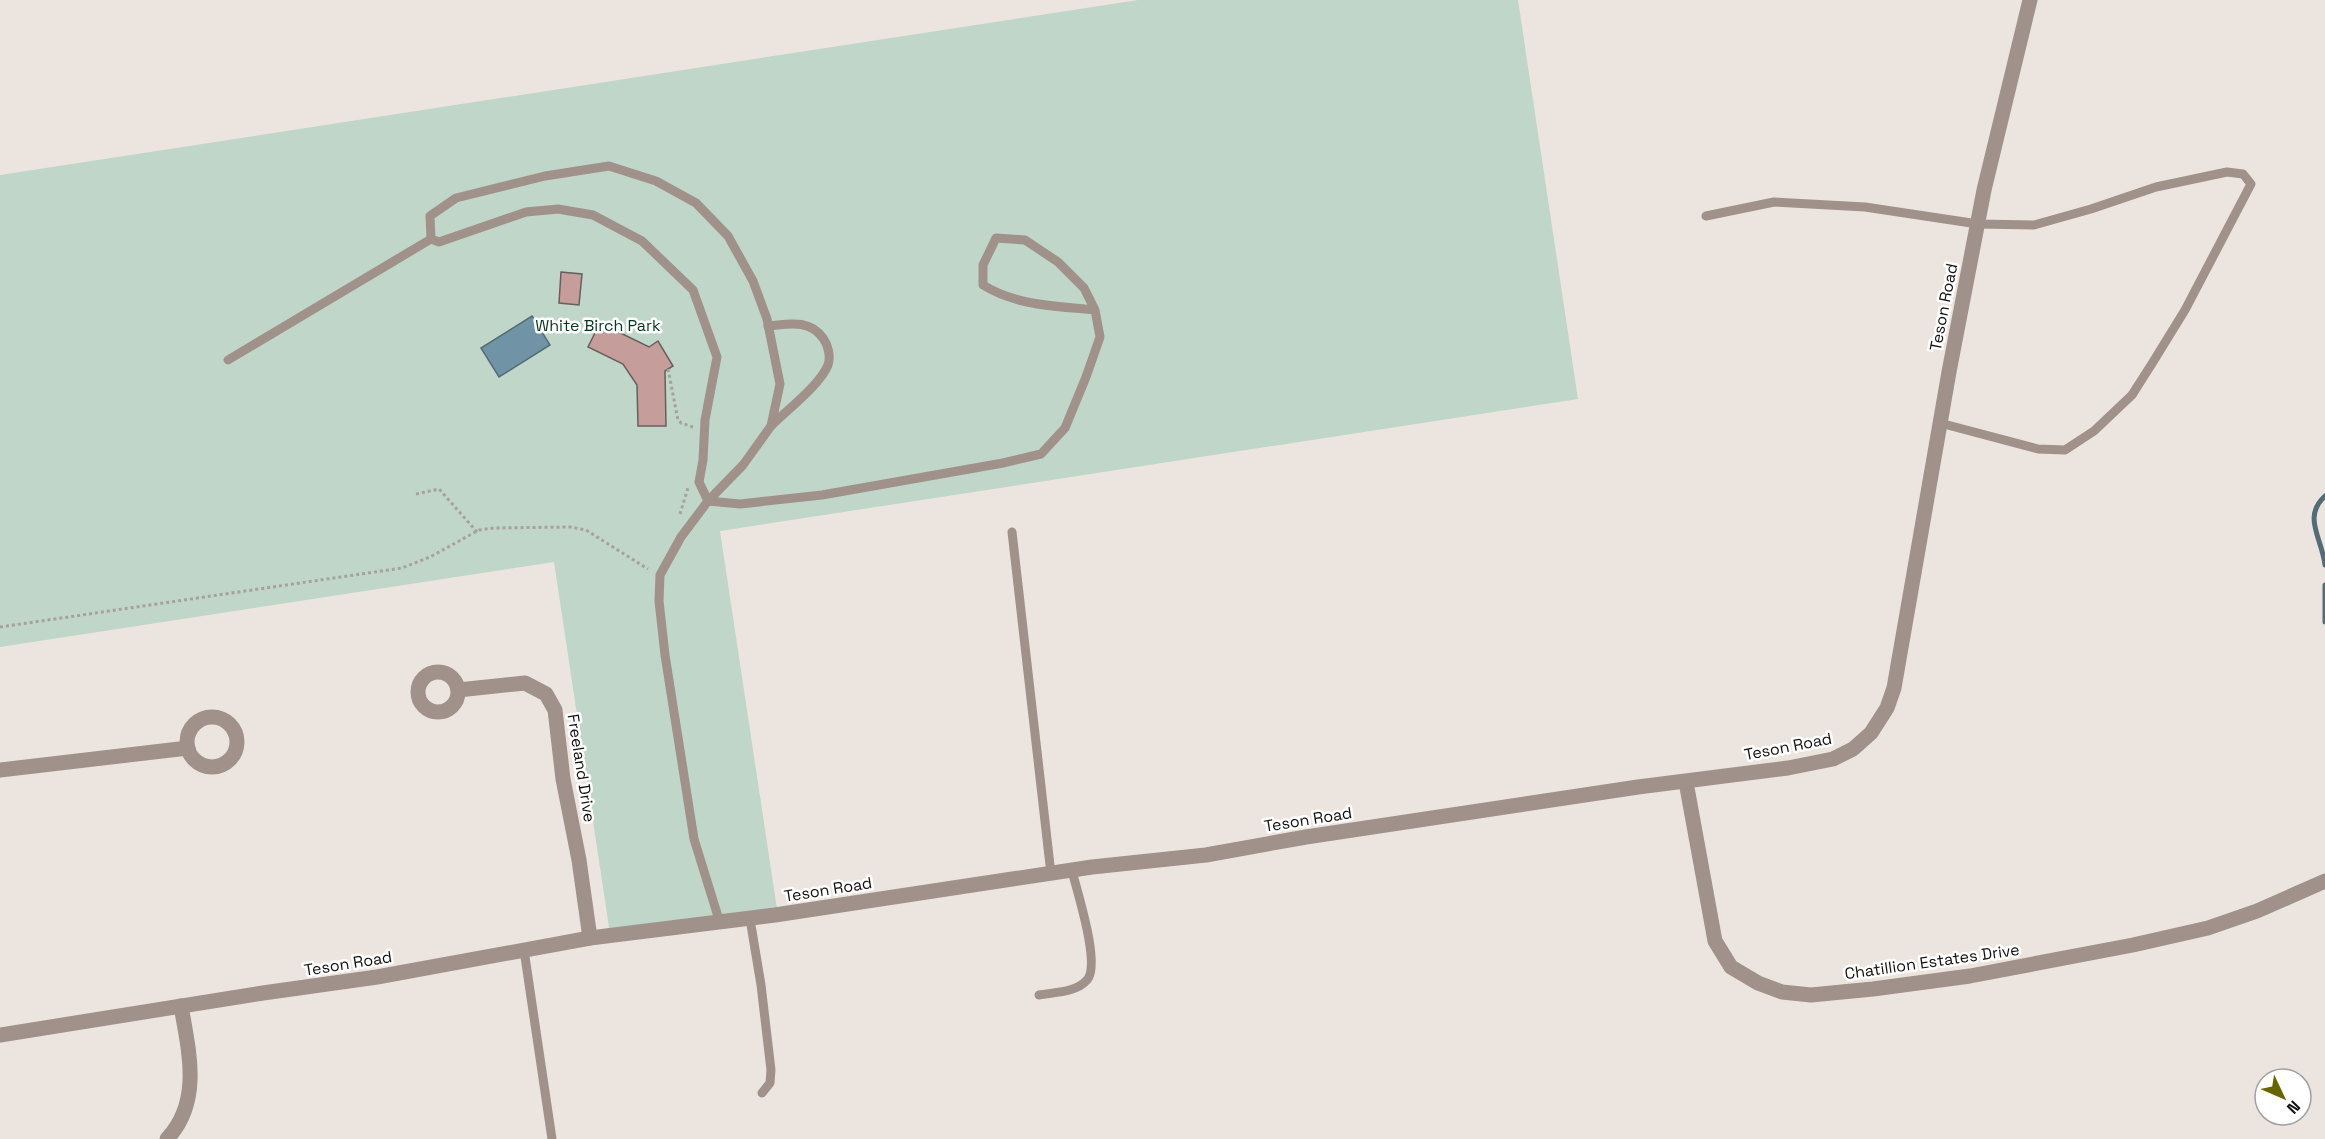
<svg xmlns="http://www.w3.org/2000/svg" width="2325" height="1139" font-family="'Space Grotesk',sans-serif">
<rect width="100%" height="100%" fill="#ece5df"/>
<path fill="#c0d6c9" d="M1138,0H1518L1578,399L720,531L777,909L610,934L554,562L0,647V175Z"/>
<path fill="#7093a5" stroke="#546c78" stroke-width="1.5" d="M532,316L550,345L499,377L481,348Z"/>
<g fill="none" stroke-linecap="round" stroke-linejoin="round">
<g stroke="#546c78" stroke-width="5">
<path d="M2325,496C2302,517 2322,538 2325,565"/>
<path d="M2325,585V622"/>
</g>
</g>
<g fill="#c59d9b" stroke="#675f5e" stroke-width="1.5">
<path d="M561,272L582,274L579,305L559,303Z"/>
<path d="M600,323L649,347L658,341L673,366L665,371L666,426H638L637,385L623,364L588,347Z"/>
</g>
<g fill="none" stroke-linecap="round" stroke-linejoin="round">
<g stroke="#a7a19c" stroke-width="3" stroke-dasharray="3 3" stroke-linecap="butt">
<path d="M668,369L678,420L681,423L693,427"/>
<path d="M416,494L439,489L477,532"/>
<path d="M680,514L688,488"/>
<path d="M0,627L402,568L430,557L479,530L494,528L570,527L586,530L648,569"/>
</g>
<g stroke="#a0918a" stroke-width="9">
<path d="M1706,216L1774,202L1865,207L1978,224L2034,225L2091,209L2156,187L2227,172L2243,174L2251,184L2185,310L2153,362L2132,395L2094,431L2065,450L2038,449L1940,423"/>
<path d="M768,326C789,324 809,319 823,338C828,345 831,356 828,365C820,385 787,410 771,426"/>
<path d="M228,360L431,239"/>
<path d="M1012,532L1051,874"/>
<path d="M750,919L761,985L771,1070L770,1083L762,1093"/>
<path d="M720,923L694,839L665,655L659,601L660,575L681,537L708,501L743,465L771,426L780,384L767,319L753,281L728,236L696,203L656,181L609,166L545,176L456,198L430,216L431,239L439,242L526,212L558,209L593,215L642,241L693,290L717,357L705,420L703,460L699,482L708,501L740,504L822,495L1003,463L1041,454L1065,428L1086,377L1100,337L1095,310L1084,288L1058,262L1025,240L996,238L983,265V285C1017,306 1056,306 1095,310"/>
<path d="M524,950L552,1139"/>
<path d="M1039,995C1055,992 1075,993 1087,980C1101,965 1077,891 1072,871"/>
</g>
<g stroke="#a0918a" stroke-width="15">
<circle cx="438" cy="692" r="20"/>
<path d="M458,690L525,683L546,694L555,710L563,779L579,860L590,938"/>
<circle cx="212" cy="742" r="25"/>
<path d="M0,770L188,748"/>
<path d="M1686,782L1715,941L1731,967L1758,983L1782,992L1811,995L1873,989L1970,976L2133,945L2208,928L2257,911L2325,881"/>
<path d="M167,1139C202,1102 189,1052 181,1006"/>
</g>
<path stroke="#a0918a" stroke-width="15" d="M0,1035L263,993L377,977L590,938L775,915L1092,867L1206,855L1306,837L1638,787L1788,768L1833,759L1853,749L1871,733L1887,708L1894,688L1949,372L1984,190L2030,0"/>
</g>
<g text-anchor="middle" stroke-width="5" stroke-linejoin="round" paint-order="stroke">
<g font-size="16" fill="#13100e" stroke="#fff">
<text transform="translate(1943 307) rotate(-79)" y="6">Teson Road</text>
<text transform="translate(1788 746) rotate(-11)" y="6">Teson Road</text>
<text transform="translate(582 768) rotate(81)" y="6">Freeland Drive</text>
<text transform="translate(1308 819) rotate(-9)" y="6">Teson Road</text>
<text transform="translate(828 889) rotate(-9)" y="6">Teson Road</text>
<text transform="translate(1932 961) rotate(-8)" y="6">Chatillion Estates Drive</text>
<text transform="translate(348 963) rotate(-9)" y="6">Teson Road</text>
</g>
<g font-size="16" fill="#073622" stroke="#fff">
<text x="598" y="331">White Birch Park</text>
</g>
</g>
<g transform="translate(2283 1097) rotate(134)"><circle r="28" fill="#ffffff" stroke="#a19f9f" stroke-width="1.5"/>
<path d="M0-4.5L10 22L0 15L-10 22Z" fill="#666500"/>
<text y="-9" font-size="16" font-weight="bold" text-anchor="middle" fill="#13100e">N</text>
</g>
</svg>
